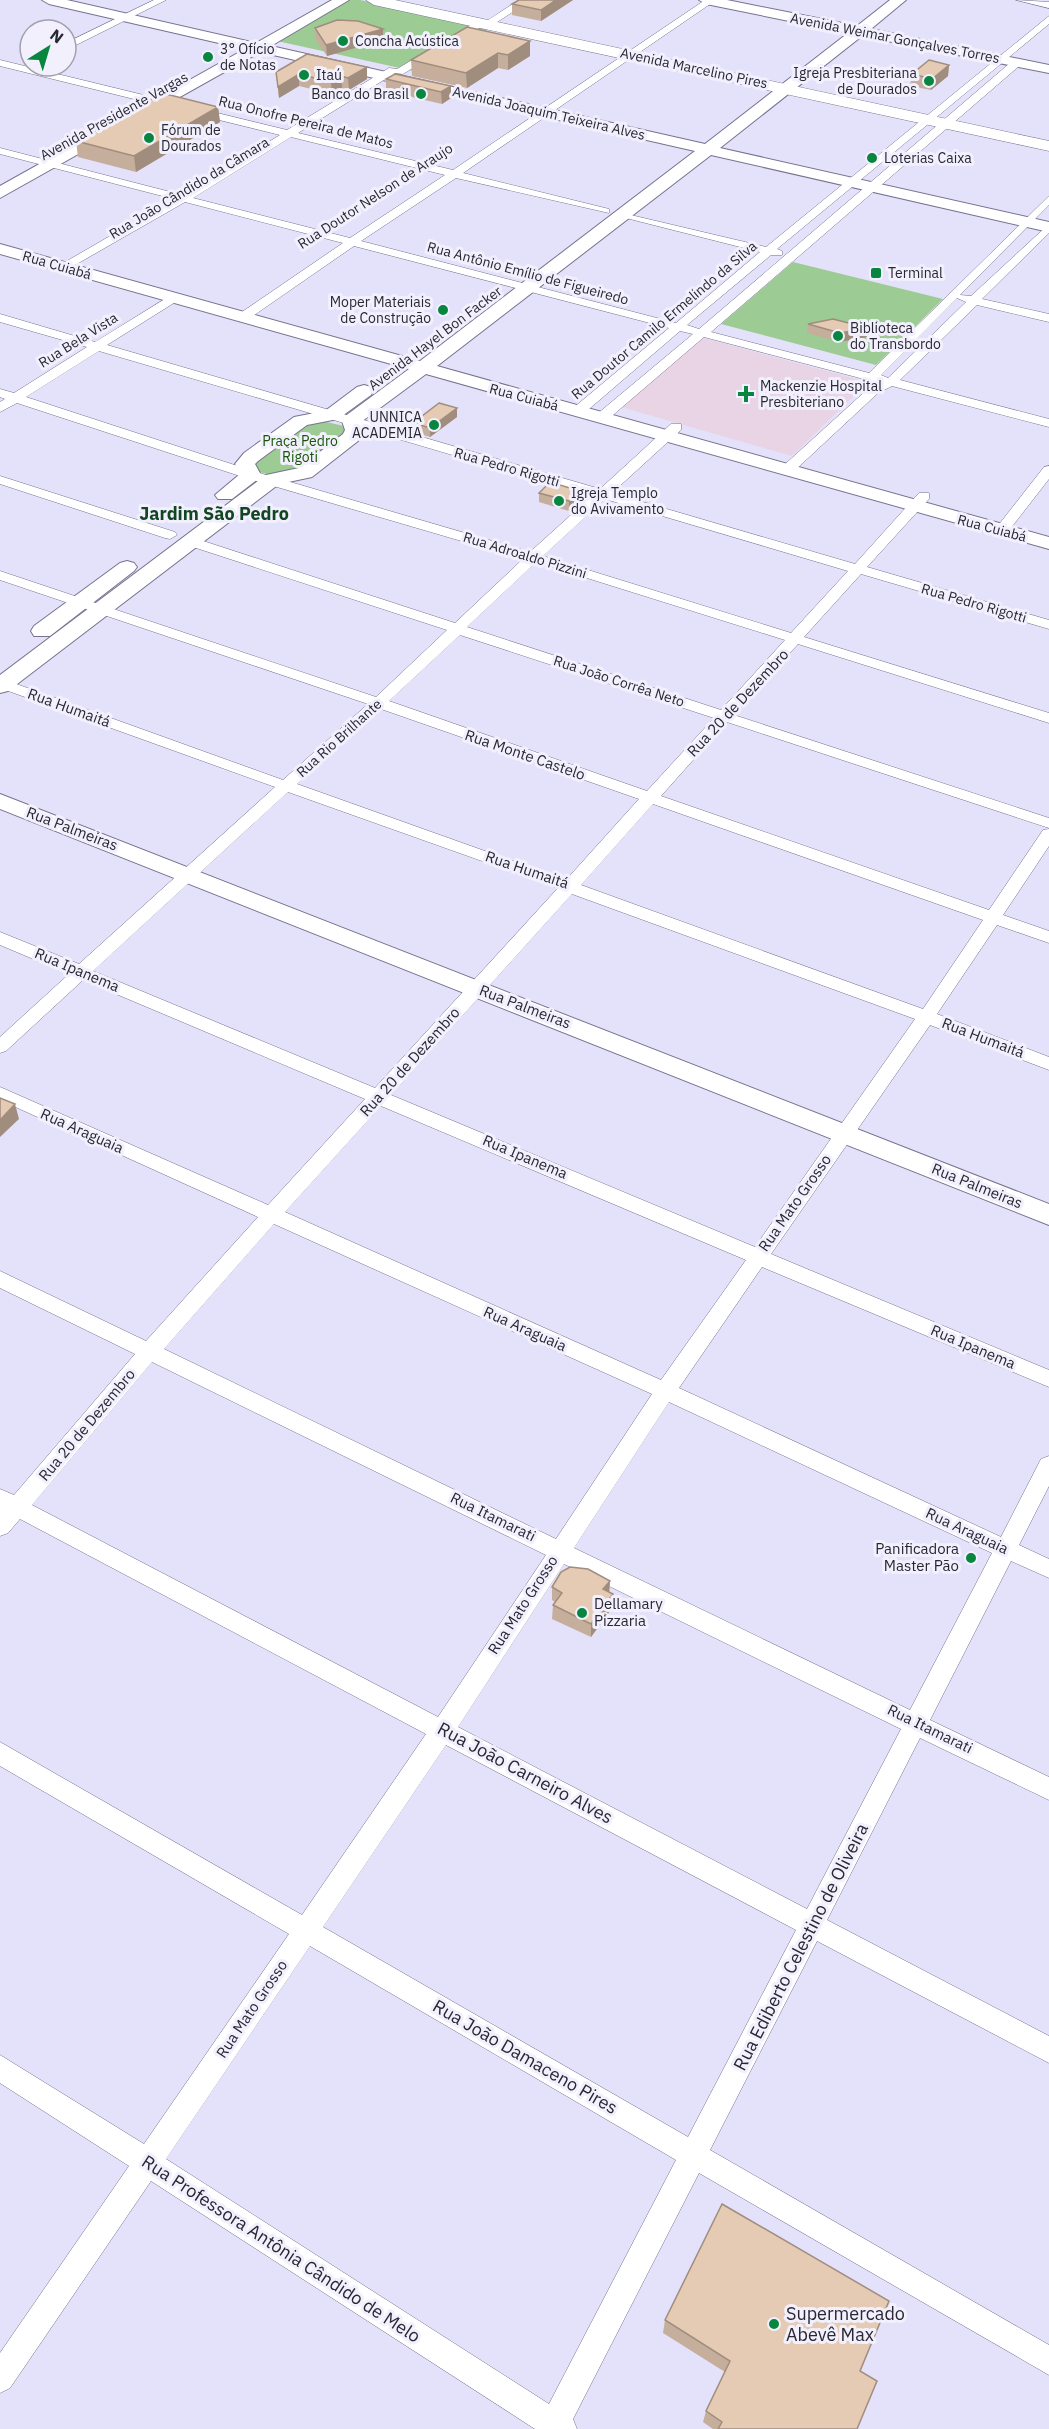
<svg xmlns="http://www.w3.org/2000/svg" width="1049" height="2429" font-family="'IBM Plex Sans',sans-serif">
<rect width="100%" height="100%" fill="#e4e1fb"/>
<path fill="#e8d4e4" d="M703,338L868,382L792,456L621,407Z"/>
<g fill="#9dcb94">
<path d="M348,0H360L491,28L418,72L277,41Z"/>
<path d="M793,262L943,299L876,365L721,324Z"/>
<path d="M322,421L344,426L349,431C323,453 293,490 256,470L253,460L301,425Z"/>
</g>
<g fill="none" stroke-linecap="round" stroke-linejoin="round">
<g stroke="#77738f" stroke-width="1">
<g id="street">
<path d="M154,0H166L66,50V43Z"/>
<path d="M519,0H531L491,26L484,25L403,74L395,73L298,133L453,170L705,0H716L463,173L609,209V213L456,178L361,241L676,323L760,252L618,216V212L766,247L1049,16V24L777,249L782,251V255H771L687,325L699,329L1010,63H1018V67L711,332L869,373L1049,196V205L960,295L971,296L1049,224V233L982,299L1049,314V322L977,305L900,380L1049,419V427L892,386L878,393L792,473H782V467L870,387L879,383L704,337L606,421H596V415L693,334L680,331L582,415H572V409L669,328L354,246L247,320H239V314L343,243L185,202L68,269H60V265L174,199L0,154V148L182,195L280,135L0,66V60L287,130L389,68L397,69L478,21L485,22ZM291,137L445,175L350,238L193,198ZM957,298L966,302L888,378L881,375Z"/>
<path d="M1016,0L1049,2V8Z"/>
<path d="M173,294L177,295V301L107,345L600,489L671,424H681V430L612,493L855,564L919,493H929V499L867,567L1049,620V629L861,574L804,637L1049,713V723L798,644L734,715L1049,818V828L727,722L661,796L989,910L1043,830L1049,829V846L1003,915L1049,931V943L997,925L937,1014L1049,1057V1070L930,1025L771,1254L1049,1370V1387L762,1267L679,1388L1001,1537L1041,1459L1049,1456V1486L1019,1545L1049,1559V1578L1011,1561L930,1720L1049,1777V1800L920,1738L827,1920L1049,2036V2063L817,1941L710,2150L1049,2345V2375L699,2173L573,2419L577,2429H535L151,2181L10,2388L0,2393V2353L129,2166L0,2083V2055L144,2144L289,1934L0,1766V1742L302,1915L426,1734L20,1519L8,1533L0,1536V1489L14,1495L135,1354L0,1288V1271L146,1341L258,1217L0,1100V1087L268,1205L365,1099L83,980L6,1051L0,1053V1037L69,974L0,945V932L79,964L275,787L0,688V680L8,681L283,780L368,704L0,580V571L376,697L447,630L184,544V538H194L455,623L523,559L246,478L17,403L0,412V402L5,399L0,397V389L14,393L87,347L0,322V314L95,342ZM99,351L592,496L530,552L256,472L26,397ZM605,499L848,571L791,633L543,556ZM536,562L785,640L721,710L467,627ZM460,635L714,718L647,791L389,701ZM381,709L639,799L566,880L297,784ZM288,792L558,888L375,1088L93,971ZM653,804L983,920L923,1009L581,885ZM572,894L915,1019L755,1247L391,1095ZM381,1106L746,1260L661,1380L285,1212ZM274,1224L652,1394L556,1539L164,1349ZM152,1362L546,1555L438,1717L32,1505ZM669,1402L992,1553L910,1710L574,1548ZM564,1564L901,1729L807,1909L458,1727ZM446,1745L796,1930L688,2137L323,1927ZM310,1946L676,2160L549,2404L166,2159Z"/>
<path d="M1049,466V479L1007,533H997V527L1044,467Z"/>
<path d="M0,476L175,532L177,535L170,539L165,538L0,484Z"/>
</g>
</g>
<g stroke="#77738f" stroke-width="2">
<g id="secondary">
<path d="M42,0H67L256,43L332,0H349L271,46L705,144L848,33L706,4L699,0H727L857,26L890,0H906L871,29L1049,65V73L862,36L720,148L1049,222V232L711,155L437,366L1049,537V549L426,374L361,422L365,430L358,441L312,477L279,484L8,691L0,693V675L266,475L299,468L343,434L345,430L342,421L344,417L409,369L0,254V244L420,361L695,151L260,52L0,198V186L245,49L49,4Z"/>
<path d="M364,385L371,387L373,391L371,395L338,419L307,425L258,461L255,464L261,475L258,479L232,499H218L215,495L240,474L235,464L244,453L294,417L325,411L357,387Z"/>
<path d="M127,561L134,563L137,567L134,571L50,636H34L31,631L34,626L120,563Z"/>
<path d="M0,794L1049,1204V1225L0,809Z"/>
</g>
</g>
<g stroke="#77738f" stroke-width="1">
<path id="primary" d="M366,0H395L1049,141V151L374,5Z"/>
</g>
<use href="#street" fill="#fff" fill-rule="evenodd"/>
<use href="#secondary" fill="#fff" fill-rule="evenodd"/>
<use href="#primary" fill="#fff" fill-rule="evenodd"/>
</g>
<g fill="#c5ae9b">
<path d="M519,0H573L541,21L512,15V4Z"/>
<path d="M467,27L530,56L508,70L498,68L467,88L412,76L411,60Z"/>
<path d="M315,28L383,29V40L327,56L316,40Z"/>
<path d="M307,54L367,79L349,90L342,88L332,94L299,86L279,98L276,72Z"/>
<path d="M949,65L948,76L931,90L910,86L912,74Z"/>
<path d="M386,79L451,86V98L442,104L386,91Z"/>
<path d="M218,107L220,122L136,172L78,157L76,141Z"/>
<path d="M808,324L868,328L867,337L839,342L807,333Z"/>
<path d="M457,417L430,437L413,432V423Z"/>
<path d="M580,491V500L569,511L539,502V493Z"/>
<path d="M610,1581L609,1592L613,1594L612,1608L591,1637L552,1619L553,1605L555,1602L552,1600V1587Z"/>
<path d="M889,2301L860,2371L857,2429H713L703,2422L706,2411L725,2372L663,2333L665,2320Z"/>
</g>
<g fill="#a08d7e">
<path d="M556,0H573L541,21V10Z"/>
<path d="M383,29V40L327,56L326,45Z"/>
<path d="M530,41V56L508,70V55Z"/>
<path d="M498,53V68L467,88L466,73Z"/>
<path d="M949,65L948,76L931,90L932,79Z"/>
<path d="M367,67V79L349,90L348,78Z"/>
<path d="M299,74V86L279,98L278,87Z"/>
<path d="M341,76L342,88L332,94L331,82Z"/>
<path d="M451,86V98L442,104L441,92Z"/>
<path d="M218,107L220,122L136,172L134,156Z"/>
<path d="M868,328L867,337L839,342L840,333Z"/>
<path d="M457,408V417L430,437V428Z"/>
<path d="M580,491V500L569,511V501Z"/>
<path d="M15,1104L19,1119L0,1137V1120Z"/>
<path d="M610,1581L609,1595L603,1589Z"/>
<path d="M613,1594L612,1608L591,1637V1624Z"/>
</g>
<g fill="#e5cab4" stroke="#a08d7e" stroke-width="1.5">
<path d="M519,0H556L541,10L512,4Z"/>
<path d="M337,20L358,21L383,29L326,45L315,28Z"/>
<path d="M467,27L530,41L508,55L498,53L466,73L411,60Z"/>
<path d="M307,54L367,67L348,78L341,76L331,82L299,74L278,87L276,72Z"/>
<path d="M929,60L949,65L932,79L912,74Z"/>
<path d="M395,74L451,86L441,92L386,79Z"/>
<path d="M162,93L218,107L134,156L76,141Z"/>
<path d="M833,319L868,328L840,333L808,324Z"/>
<path d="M439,403L457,408L430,428L413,423Z"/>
<path d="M550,482L580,491L569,501L539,493Z"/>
<path d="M0,1098L15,1104L0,1120Z"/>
<path d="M570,1567L588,1569L610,1581L603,1589L613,1594L591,1624L553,1605L562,1593L552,1587L561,1572Z"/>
<path d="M722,2204L889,2301L860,2371L877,2381L857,2429H718L722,2422L706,2411L730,2361L665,2320Z"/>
</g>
<g fill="#08853f" stroke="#f2f0fd" stroke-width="2">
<circle cx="343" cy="41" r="6"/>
<circle cx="208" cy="57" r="6"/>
<circle cx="304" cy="75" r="6"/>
<circle cx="929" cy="81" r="6"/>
<circle cx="421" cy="94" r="6"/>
<circle cx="149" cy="138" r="6"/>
<circle cx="872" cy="158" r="6"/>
<rect x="870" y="267" width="12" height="12" rx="3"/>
<circle cx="443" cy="310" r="6"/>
<circle cx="838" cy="336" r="6"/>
<path d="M743 385h6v6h6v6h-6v6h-6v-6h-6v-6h6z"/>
<circle cx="434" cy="425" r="6"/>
<circle cx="559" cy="501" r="6"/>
<circle cx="971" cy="1558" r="6"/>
<circle cx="582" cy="1613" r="6"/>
<circle cx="774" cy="2324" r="6"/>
</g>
<g text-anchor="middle" stroke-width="6" stroke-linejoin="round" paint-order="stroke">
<g font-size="14" fill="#282732" stroke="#f2f0fd">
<text transform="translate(895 38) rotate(11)" y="5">Avenida Weimar Gonçalves Torres</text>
<text transform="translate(694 68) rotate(12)" y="5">Avenida Marcelino Pires</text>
<text transform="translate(549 113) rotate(13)" y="5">Avenida Joaquim Teixeira Alves</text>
<text transform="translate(114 116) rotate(-29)" y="5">Avenida Presidente Vargas</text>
<text transform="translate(306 122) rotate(14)" y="5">Rua Onofre Pereira de Matos</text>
<text transform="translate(189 188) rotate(-31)" y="5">Rua João Cândido da Câmara</text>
<text transform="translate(375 196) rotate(-33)" y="5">Rua Doutor Nelson de Araujo</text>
<text transform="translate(57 265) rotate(16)" y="5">Rua Cuiabá</text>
<text transform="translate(528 273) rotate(15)" y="5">Rua Antônio Emílio de Figueiredo</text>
<text transform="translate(664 320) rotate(-40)" y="5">Rua Doutor Camilo Ermelindo da Silva</text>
<text transform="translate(435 338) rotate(-37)" y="5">Avenida Hayel Bon Facker</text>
<text transform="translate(78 340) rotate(-32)" y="5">Rua Bela Vista</text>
<text transform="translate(524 397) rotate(15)" y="5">Rua Cuiabá</text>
<text transform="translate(507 467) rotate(16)" y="5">Rua Pedro Rigotti</text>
<text transform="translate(992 528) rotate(15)" y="5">Rua Cuiabá</text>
<text transform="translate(525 555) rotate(17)" y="5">Rua Adroaldo Pizzini</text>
<text transform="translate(974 603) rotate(16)" y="5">Rua Pedro Rigotti</text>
<text transform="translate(619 681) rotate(18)" y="5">Rua João Corrêa Neto</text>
<text transform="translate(339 738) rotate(-42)" y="5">Rua Rio Brilhante</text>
</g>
<g font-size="14" fill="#282732" stroke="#f2f0fd" text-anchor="start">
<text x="355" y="46">Concha Acústica</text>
<text x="220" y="54">3° Ofício<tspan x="220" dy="16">de Notas</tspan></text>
<text x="917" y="78" text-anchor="end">Igreja Presbiteriana<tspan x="917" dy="16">de Dourados</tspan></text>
<text x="316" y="80">Itaú</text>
<text x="409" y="99" text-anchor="end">Banco do Brasil</text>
<text x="161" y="135">Fórum de<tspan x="161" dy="16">Dourados</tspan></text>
<text x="884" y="163">Loterias Caixa</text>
<text x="888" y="278">Terminal</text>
<text x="431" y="307" text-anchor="end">Moper Materiais<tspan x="431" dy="16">de Construção</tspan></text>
<text x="850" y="333">Biblioteca<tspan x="850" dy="16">do Transbordo</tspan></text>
<text x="760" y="391">Mackenzie Hospital<tspan x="760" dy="16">Presbiteriano</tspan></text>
<text x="422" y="422" text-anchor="end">UNNICA<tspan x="422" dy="16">ACADEMIA</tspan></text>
<text x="571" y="498">Igreja Templo<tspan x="571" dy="16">do Avivamento</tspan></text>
</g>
<g font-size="14" fill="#165505" stroke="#f2f0fd">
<text x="300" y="446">Praça Pedro<tspan x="300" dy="16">Rigoti</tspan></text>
</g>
<g font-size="15" fill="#282732" stroke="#f2f0fd">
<text transform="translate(738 703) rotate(-47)" y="5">Rua 20 de Dezembro</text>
<text transform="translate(69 708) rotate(20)" y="5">Rua Humaitá</text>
<text transform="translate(525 755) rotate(19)" y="5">Rua Monte Castelo</text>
<text transform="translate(72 829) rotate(21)" y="5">Rua Palmeiras</text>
<text transform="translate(527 870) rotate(19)" y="5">Rua Humaitá</text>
<text transform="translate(77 970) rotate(23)" y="5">Rua Ipanema</text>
<text transform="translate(525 1007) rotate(21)" y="5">Rua Palmeiras</text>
<text transform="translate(983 1038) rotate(21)" y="5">Rua Humaitá</text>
<text transform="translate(410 1062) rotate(-48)" y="5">Rua 20 de Dezembro</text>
<text transform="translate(82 1131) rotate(24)" y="5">Rua Araguaia</text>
<text transform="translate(525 1157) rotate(23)" y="5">Rua Ipanema</text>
<text transform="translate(977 1186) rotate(22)" y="5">Rua Palmeiras</text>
<text transform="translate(795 1203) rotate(-55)" y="5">Rua Mato Grosso</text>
<text transform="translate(525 1329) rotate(24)" y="5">Rua Araguaia</text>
<text transform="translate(973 1347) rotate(23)" y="5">Rua Ipanema</text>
<text transform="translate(87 1425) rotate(-50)" y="5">Rua 20 de Dezembro</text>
<text transform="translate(493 1517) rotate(26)" y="5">Rua Itamarati</text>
<text transform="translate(967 1531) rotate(25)" y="5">Rua Araguaia</text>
<text transform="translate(523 1605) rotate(-57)" y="5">Rua Mato Grosso</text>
<text transform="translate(930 1729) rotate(26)" y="5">Rua Itamarati</text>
<text transform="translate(252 2009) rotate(-56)" y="5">Rua Mato Grosso</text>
</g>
<g font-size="15" fill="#282732" stroke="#f2f0fd" text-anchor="end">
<text x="959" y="1554">Panificadora<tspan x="959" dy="17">Master Pão</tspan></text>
<text x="594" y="1609" text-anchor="start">Dellamary<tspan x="594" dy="17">Pizzaria</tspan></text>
</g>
<g font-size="18" font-weight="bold" fill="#124623" stroke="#f2f0fd">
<text x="214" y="520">Jardim São Pedro</text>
</g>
<g font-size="18" fill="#282732" stroke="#f2f0fd">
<text transform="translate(525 1773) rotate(28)" y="6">Rua João Carneiro Alves</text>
<text transform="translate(801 1947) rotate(-63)" y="6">Rua Ediberto Celestino de Oliveira</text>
<text transform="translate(525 2057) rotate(30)" y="6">Rua João Damaceno Pires</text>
<text transform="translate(281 2249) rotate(33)" y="6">Rua Professora Antônia Cândido de Melo</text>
</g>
<g font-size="18" fill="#282732" stroke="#f2f0fd" text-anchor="start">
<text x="786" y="2320">Supermercado<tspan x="786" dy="21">Abevê Max</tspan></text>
</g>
</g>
<g transform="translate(48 48) rotate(37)"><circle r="28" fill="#f2f0fd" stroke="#a1a0ac" stroke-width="1.5"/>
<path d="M0-4.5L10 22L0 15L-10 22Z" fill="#08853f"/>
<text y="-9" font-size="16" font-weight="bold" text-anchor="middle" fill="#282732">N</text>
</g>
</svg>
